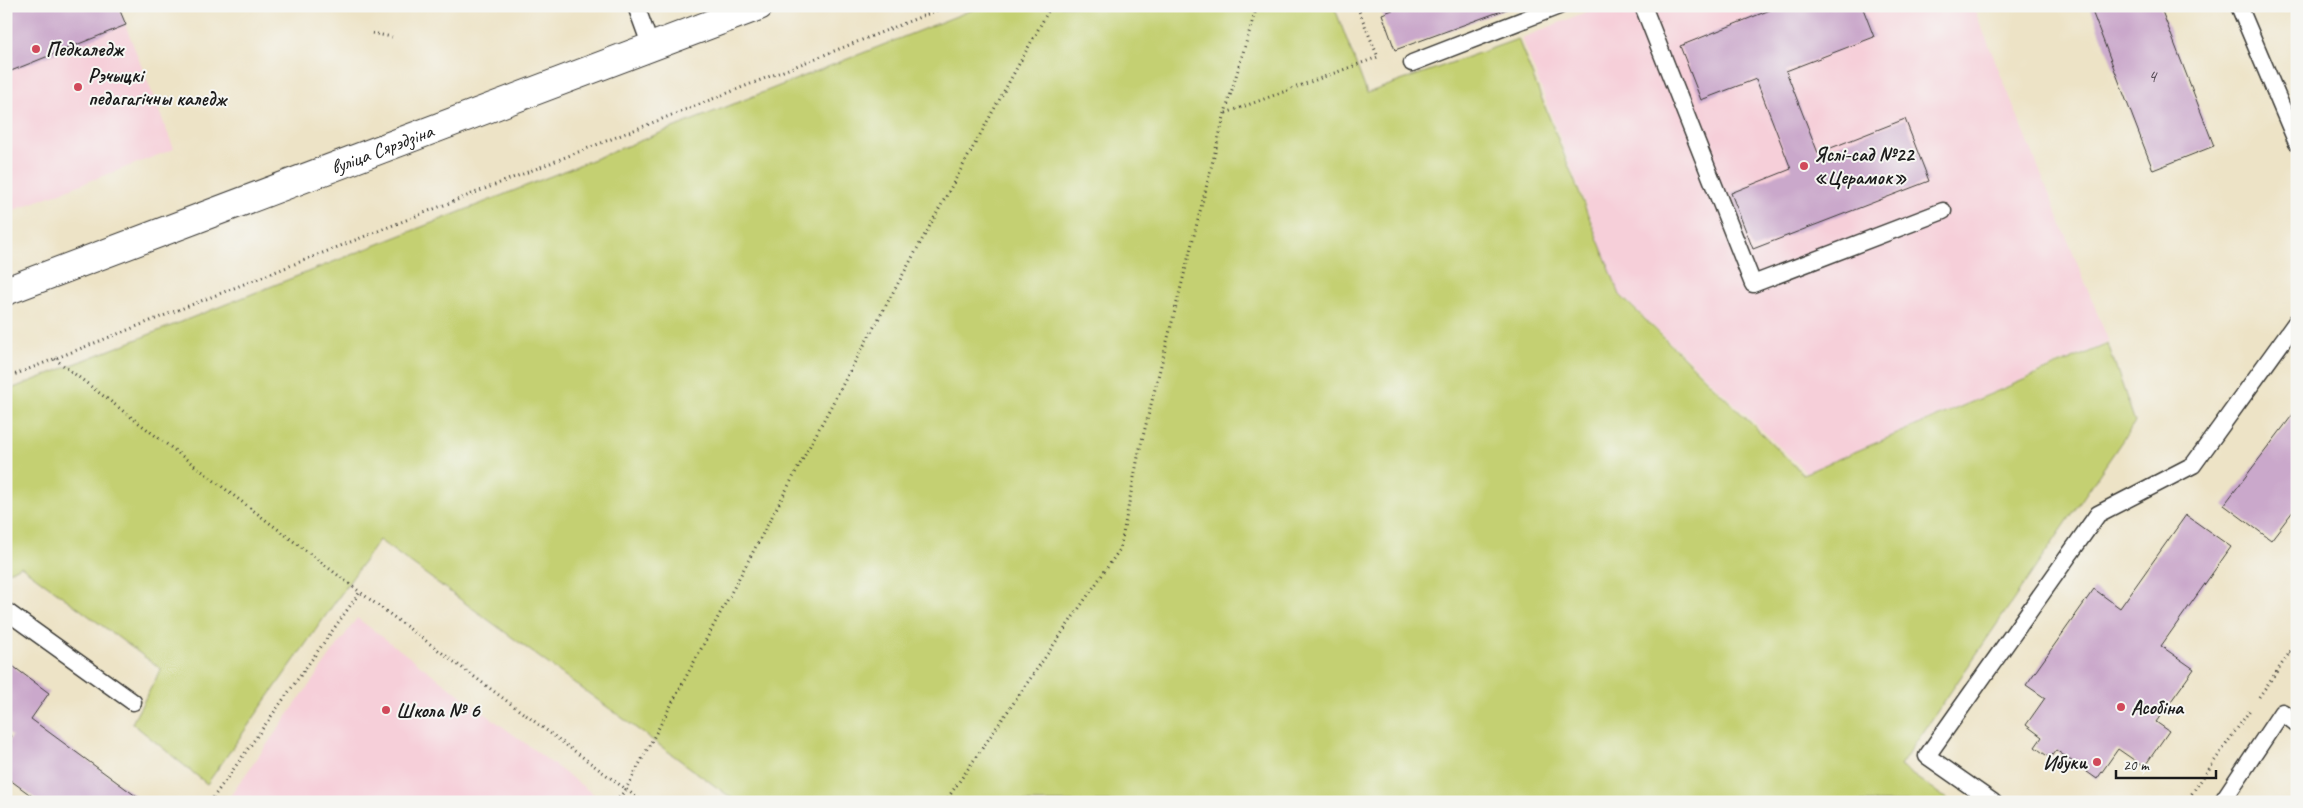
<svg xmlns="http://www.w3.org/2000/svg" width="2303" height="808" font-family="Caveat,sans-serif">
<rect width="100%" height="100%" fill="#f6f6f2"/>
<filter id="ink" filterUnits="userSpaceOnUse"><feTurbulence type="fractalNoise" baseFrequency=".02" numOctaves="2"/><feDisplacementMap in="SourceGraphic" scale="10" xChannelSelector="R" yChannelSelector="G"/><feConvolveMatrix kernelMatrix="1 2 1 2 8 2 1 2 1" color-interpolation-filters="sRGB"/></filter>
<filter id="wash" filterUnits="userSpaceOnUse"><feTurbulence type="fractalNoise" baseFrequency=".0096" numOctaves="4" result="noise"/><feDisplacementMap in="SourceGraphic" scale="20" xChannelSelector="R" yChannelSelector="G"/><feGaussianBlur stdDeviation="1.12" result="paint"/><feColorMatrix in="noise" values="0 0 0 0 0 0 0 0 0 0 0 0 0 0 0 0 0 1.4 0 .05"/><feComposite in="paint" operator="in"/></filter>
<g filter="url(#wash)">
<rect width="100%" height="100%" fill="#ede3c6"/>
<g fill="#f6cfd9">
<path d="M6,6H118L174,149L6,213Z"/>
<path d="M1600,6H1973L2109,342L1806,472L1619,293L1522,38Z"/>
<path d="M357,618L604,802H226Z"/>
</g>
<path fill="#c4d072" stroke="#707647" d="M982,6H1334L1367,93L1518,39L1620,295L1803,474L2108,344L2135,422L1900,766L1951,802H737L379,540L207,784L132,723L161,669L21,566L6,573V391Z"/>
<g id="blocks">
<g fill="#caa8cb">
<path d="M6,6H118L126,25L6,73Z"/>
<path d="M1403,6H1515L1395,50L1382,14Z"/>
<path d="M1780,6H1862L1874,37L1786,71L1818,153L1905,119L1929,181L1753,249L1731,193L1791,169L1756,79L1701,100L1680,46Z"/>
<path d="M2090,6H2160L2214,146L2153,170Z"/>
<path d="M2297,409V506L2271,540L2224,505Z"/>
<path d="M2186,515L2231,547L2161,646L2194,669L2156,722L2169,731L2144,767L2118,749L2097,779L2056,750L2050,758L2035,747L2042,737L2026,725L2045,698L2026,685L2094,589L2120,608Z"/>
<path d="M6,661L49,693L31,719L144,802H40L6,777V744L12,736L6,732Z"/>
</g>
</g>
</g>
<g filter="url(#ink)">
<use href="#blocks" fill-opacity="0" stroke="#3b3a36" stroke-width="1"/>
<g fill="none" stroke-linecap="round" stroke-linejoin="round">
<g stroke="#3b3a36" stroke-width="19">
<g id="service">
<path d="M636,6L651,47"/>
<path d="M1643,6L1753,284L1943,211"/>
<path d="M2239,6L2297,143"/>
<path d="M1412,63L1559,6"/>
<path d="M6,611L133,702"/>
<path d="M1993,802L1927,756L2098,514L2193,465L2297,321"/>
<path d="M2222,802L2282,712L2297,724"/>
</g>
</g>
<g stroke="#3b3a36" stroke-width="30">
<g id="minor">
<path id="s1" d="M6,291L759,6"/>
</g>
</g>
<g stroke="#3b3a36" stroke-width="3" stroke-dasharray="1 4" stroke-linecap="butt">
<path d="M372,33L392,37"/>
<path d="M1226,113L1378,57L1357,6"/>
<path d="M55,359L360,592"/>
<path d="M6,378L948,6"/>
<path d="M2289,653L2297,658"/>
<path d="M2259,697L2297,642"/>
<path d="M210,802L360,592L643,802"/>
<path d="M616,802L626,789L858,356L1051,6"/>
<path d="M945,802L1120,549L1139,452L1225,113L1257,6"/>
<path d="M2186,802L2250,710"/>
</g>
<use href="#service" stroke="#fff" stroke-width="16"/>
<use href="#minor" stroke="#fff" stroke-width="28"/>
</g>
</g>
<g fill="#d1495b" stroke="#f6f6f2" stroke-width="2">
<circle cx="36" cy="49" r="5"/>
<circle cx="78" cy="87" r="5"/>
<circle cx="1804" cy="166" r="5"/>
<circle cx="2121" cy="707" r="5"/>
<circle cx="386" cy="710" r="5"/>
<circle cx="2097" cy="762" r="5"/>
</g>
<g text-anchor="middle" stroke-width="4" stroke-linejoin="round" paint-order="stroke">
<g font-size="18" fill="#483f48">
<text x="2152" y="82">4</text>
</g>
<g font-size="20" font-weight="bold" fill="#1c1c1c" stroke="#f6f6f2" text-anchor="start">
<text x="46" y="56">Педкаледж</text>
<text x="88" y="82">Рэчыцкі<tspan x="88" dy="23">педагагічны каледж</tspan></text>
<text x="1814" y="161">Яслі-сад №22<tspan x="1814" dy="23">«Церамок»</tspan></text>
<text x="2131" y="714">Асобіна</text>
<text x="396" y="717">Школа № 6</text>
<text x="2087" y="769" text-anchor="end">Ибуки</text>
</g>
<g font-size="20" fill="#1c1c1c" stroke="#f6f6f2">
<text dy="7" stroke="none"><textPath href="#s1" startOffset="402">вуліца Сярэдзіна</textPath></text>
</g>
</g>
<rect width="2303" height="808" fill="none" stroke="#f6f6f2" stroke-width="25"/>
<path d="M2116 770v8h100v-8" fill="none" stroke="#1c1c1c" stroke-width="2.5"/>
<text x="2123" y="770" font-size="15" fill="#1c1c1c" stroke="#f6f6f2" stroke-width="4" paint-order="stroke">20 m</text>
</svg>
